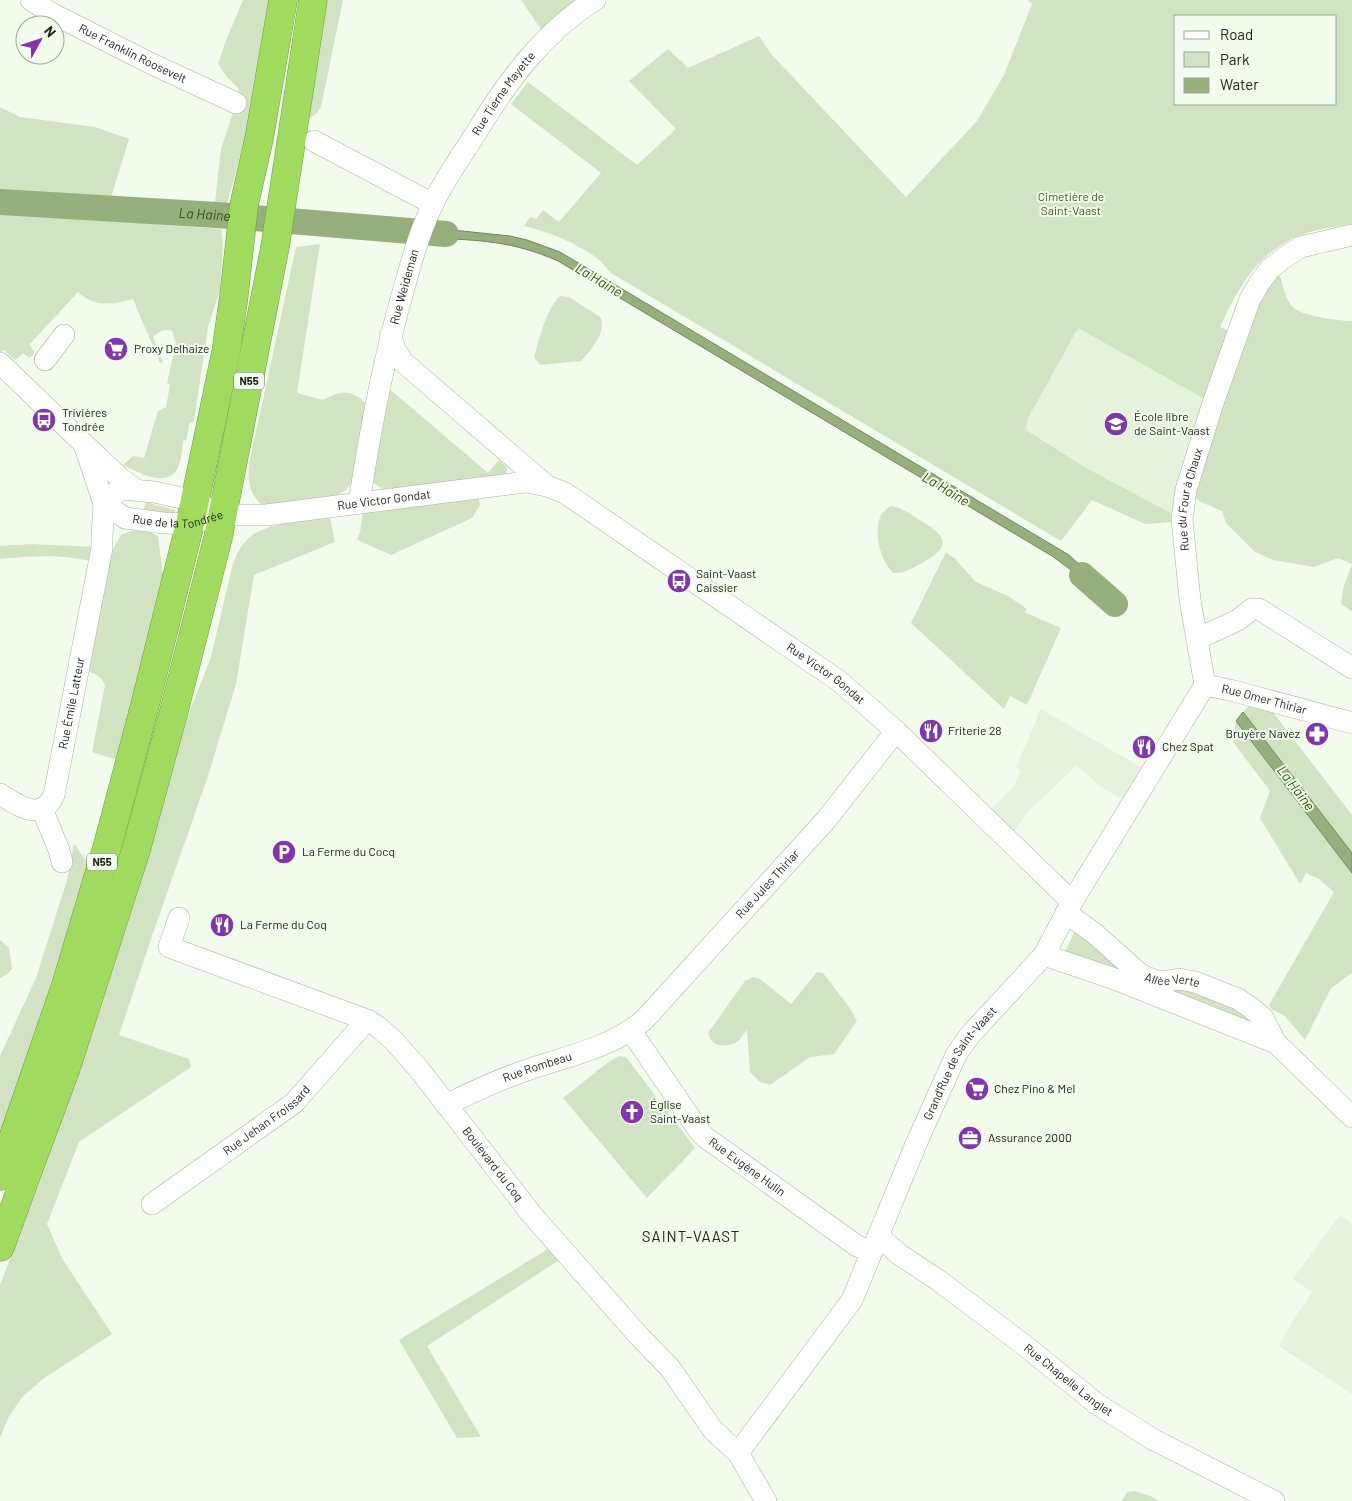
<svg xmlns="http://www.w3.org/2000/svg" width="1352" height="1501" font-family="Barlow,sans-serif">
<rect width="100%" height="100%" fill="#f3fbec"/>
<g fill="#e6f2dc">
<path d="M1078,327L1213,403L1182,519L1088,469L1026,430L1027,420Z"/>
<path d="M1041,709L1151,773L1131,806L1102,787L1076,766L1028,812L1008,840L984,817L1014,786L1020,771L1016,767Z"/>
<path d="M1340,1215L1352,1224V1394L1279,1346L1291,1324L1312,1292L1293,1279Z"/>
</g>
<g fill="#d2e3c3" fill-rule="evenodd">
<path d="M243,0H274L262,75L227,204L214,211L221,149L236,103L239,89L227,77L218,64L227,38Z"/>
<path d="M322,0H343L321,107L315,115L305,119Z"/>
<path d="M521,0H595L547,38Z"/>
<path d="M1028,0H1352V224C1341,226 1329,227 1318,230C1264,242 1241,281 1220,327L1237,335L1250,299L1280,275C1283,285 1285,300 1294,308C1303,316 1339,321 1352,321V611L1341,604L1343,589L1352,564L1338,558L1314,567L1273,560L1255,552L1226,523L1222,511L1201,502L1186,490L1212,403L1078,328L1027,420L1026,430L1088,469L1171,513L1172,522L1145,524L1092,500L1061,541L611,273C606,268 602,262 597,258C576,243 550,232 524,226L530,217L536,219L543,210L559,222L601,173L511,104L528,82L637,165L676,129L629,81L668,49L688,68L759,36L771,54L906,197L977,121L1004,75L1032,4ZM1176,16H1336V104H1176Z"/>
<path d="M0,107L20,117L95,127L129,139L109,204L0,196Z"/>
<path d="M0,213L221,229L223,245L220,290L208,327L194,421L189,424L187,439L183,441C182,448 182,457 179,465C170,491 138,472 123,465L133,456L144,458L158,411L166,407L170,385L167,383L176,343L172,331C163,328 159,332 153,337L163,362L160,363L133,299C113,305 94,307 78,292L29,345L35,352L30,358L23,353L15,360L4,350L0,353Z"/>
<path d="M320,244L297,393L323,400C347,387 356,392 373,411L354,480L346,490L333,497L263,506C250,495 247,481 249,464L296,247Z"/>
<path d="M560,296L569,297L600,317C608,331 590,351 581,361L540,365L534,357C540,338 545,311 560,296Z"/>
<path d="M386,386L488,473L499,460L507,468L506,476L384,490L374,483L371,476Z"/>
<path d="M473,493L479,499L480,505L472,518L391,555L357,540L360,532L363,512Z"/>
<path d="M146,502L175,510L174,515L143,513Z"/>
<path d="M890,506C901,507 909,513 918,519C945,535 955,545 922,563C912,568 904,574 893,573C880,560 873,532 881,515C883,512 887,509 890,506Z"/>
<path d="M330,517L335,542L254,575L236,684L208,776L151,939L119,1035L189,1059L191,1067L79,1142L47,1224L63,1260L112,1334L43,1379L23,1396L8,1418L0,1438V1285L41,1179L93,1031L143,876L184,726L211,657L233,563C237,555 240,546 247,540C264,522 307,520 330,517Z"/>
<path d="M146,530L158,536L163,574L117,760L92,752L105,685C100,673 90,672 79,670L111,552L121,535L131,531Z"/>
<path d="M31,544L97,547L99,564C67,553 34,556 0,559V546Z"/>
<path d="M946,552L955,559L976,582L1008,596L1027,609L1024,612L1061,628L1027,705L1010,696L1004,709L911,623Z"/>
<path d="M1258,697L1262,698L1352,815V853L1243,712Z"/>
<path d="M1236,721L1352,873V973L1331,988L1305,1040L1285,1016L1271,1009L1269,1005L1334,892L1319,879L1306,873L1300,884L1260,818L1270,791L1233,742Z"/>
<path d="M74,844L89,865L39,1031L0,1140V1056L36,978L67,880Z"/>
<path d="M1080,931L1122,971L1064,954L1074,933Z"/>
<path d="M0,940L9,948L12,969L6,975L0,978Z"/>
<path d="M817,972L823,973L849,1007L857,1021L834,1054L810,1057L770,1085L760,1082L750,1072L747,1030C744,1033 742,1037 739,1040C733,1046 718,1048 712,1041C710,1039 709,1036 708,1033L745,981L753,977L760,979L791,1004Z"/>
<path d="M1179,986L1235,1005L1248,1017V1021L1173,994L1175,988Z"/>
<path d="M619,1056L626,1057L695,1148L647,1198L563,1098L606,1064Z"/>
<path d="M555,1242L567,1255L427,1346L481,1437L457,1438L399,1340L543,1252Z"/>
<path d="M1135,1491C1144,1495 1152,1495 1159,1501H1121L1128,1492Z"/>
</g>
<g fill="#95b07d" stroke="#728661">
<path d="M433,228L510,236L527,240L560,252L1069,555L1112,595L1106,602L1078,575L1052,556L558,261C513,241 479,240 430,238Z"/>
<path d="M1243,712L1352,853V873L1236,721Z"/>
</g>
<g fill="none" stroke-linecap="round" stroke-linejoin="round">
<g stroke="#95b07d" stroke-width="26">
<path id="s1" d="M0,202L217,215L446,234"/>
<path d="M1082,575L1115,604"/>
</g>
<g stroke="#aab2a4" stroke-width="22">
<g id="minor">
<path id="s2" d="M31,0L51,13L152,64L236,103"/>
<path d="M314,141L433,204"/>
<path d="M390,336L396,351L403,362L547,486"/>
<path d="M45,360L64,335"/>
<path d="M0,363L84,444L120,478L135,489"/>
<path id="s3" d="M84,444L104,504L125,518L164,523L190,524L221,515H266L526,482L547,486L565,493L839,681L896,731L1072,902"/>
<path id="s4" d="M359,503C370,431 383,361 403,292C411,263 419,233 432,206C444,179 464,153 479,128C509,79 545,31 595,0"/>
<path d="M1197,639L1238,620L1252,609H1259L1352,668"/>
<path id="s5" d="M1205,685L1190,600L1182,519L1186,490L1213,403L1250,299L1260,282L1270,269L1285,257L1301,247L1352,235"/>
<path id="s6" d="M1205,685L1234,691L1352,723"/>
<path id="s7" d="M0,794C18,805 41,823 54,795L102,548V536L104,504L114,494L122,489L154,492L195,501L208,508"/>
<path d="M42,809L59,850L62,862"/>
<path id="s8" d="M1066,913L1094,933L1141,975L1157,981H1168L1179,979L1195,982L1238,999L1250,1007L1263,1018L1276,1043"/>
<path id="s9" d="M179,918L169,947L367,1020L377,1026L393,1040L418,1068L533,1216L639,1336L670,1368L713,1430L738,1453L766,1501"/>
<path d="M1044,955L1112,978L1276,1043L1352,1117"/>
<path id="s10" d="M631,1031L700,1132L705,1137L857,1246L872,1251"/>
<path id="s11" d="M446,1105C472,1092 500,1079 527,1070C567,1056 611,1048 644,1020L826,820L896,731"/>
<path id="s12" d="M152,1204L294,1103L367,1020"/>
<path id="s13" d="M878,1236L900,1255L938,1280L1024,1345L1097,1404L1154,1440L1274,1501"/>
<path id="s14" d="M738,1453L852,1300L916,1144L956,1055L970,1035L1044,955L1072,902L1205,685"/>
</g>
</g>
<g stroke="#749b49" stroke-width="29">
<g id="highway">
<path d="M0,1176L66,985L108,844L145,705L190,524L226,352L234,295L244,205L259,139L283,0"/>
<path d="M0,1247L67,1065L136,850L174,711L218,538L275,247L313,0"/>
</g>
</g>
<use href="#minor" stroke="#fff" stroke-width="21"/>
<use href="#highway" stroke="#a0db5f" stroke-width="28"/>
</g>
<defs>
<g id="supermarket-disc" transform="scale(1.25)"><circle r="9.5" fill="#8037aa" stroke="#f3fbec"/><path d="M-6-5.5h2.5l.6 2H6L4.5 2H-2.5L-4.4-4H-6ZM-1.5 3.2a1.3 1.3 0 1 0 .1 0ZM3 3.2a1.3 1.3 0 1 0 .1 0Z" fill="#fff"/></g>
<g id="bus-disc" transform="scale(1.25)"><circle r="9.5" fill="#8037aa" stroke="#f3fbec"/><path d="M-5-6H5V4H4V6H2V4H-2V6H-4V4H-5ZM-3.5-4V0h7V-4ZM-3.5 1.2v1.5H-2V1.2ZM2 1.2v1.5H3.5V1.2Z" fill="#fff"/></g>
<g id="school-disc" transform="scale(1.25)"><circle r="9.5" fill="#8037aa" stroke="#f3fbec"/><path d="M0-5L7-2L0 1L-7-2ZM-4 1L0 2.5L4 1V4Q0 6-4 4Z" fill="#fff"/></g>
<g id="restaurant-disc" transform="scale(1.25)"><circle r="9.5" fill="#8037aa" stroke="#f3fbec"/><path d="M-5-6h1v4h1v-4h1v4h1v-4h1v5L-1.5 .5V6h-2V.5L-5-1ZM5-6V6H3V1.5H1.5Q1.5-4 5-6Z" fill="#fff"/></g>
<g id="pharmacy-disc" transform="scale(1.25)"><circle r="9.5" fill="#8037aa" stroke="#f3fbec"/><path d="M-2-6h4v4h4v4h-4v4h-4v-4h-4v-4h4Z" fill="#fff"/></g>
<g id="parking-disc" transform="scale(1.25)"><circle r="9.5" fill="#8037aa" stroke="#f3fbec"/><path d="M-3.5-5.5H1a3.5 3.5 0 0 1 0 7H-1V5.5H-3.5ZM-1-3.4V-.6H.8a1.4 1.4 0 0 0 0-2.8Z" fill="#fff"/></g>
<g id="church-disc" transform="scale(1.25)"><circle r="9.5" fill="#8037aa" stroke="#f3fbec"/><path d="M-1.2-6h2.4v3.5h3.3v2.4h-3.3V6h-2.4V-.1h-3.3v-2.4h3.3Z" fill="#fff"/></g>
<g id="office-disc" transform="scale(1.25)"><circle r="9.5" fill="#8037aa" stroke="#f3fbec"/><path d="M-6-3h4V-5.5h4V-3h4V5H-6ZM-1-4.5V-3h2v-1.5ZM-6 0V1H6V0Z" fill="#fff"/></g>
</defs>
<g fill-rule="evenodd">
<use href="#supermarket-disc" x="116" y="349"/>
<use href="#bus-disc" x="44" y="420"/>
<use href="#school-disc" x="1116" y="424"/>
<use href="#bus-disc" x="679" y="581"/>
<use href="#restaurant-disc" x="931" y="731"/>
<use href="#pharmacy-disc" x="1317" y="734"/>
<use href="#restaurant-disc" x="1144" y="747"/>
<use href="#parking-disc" x="284" y="852"/>
<use href="#restaurant-disc" x="222" y="925"/>
<use href="#supermarket-disc" x="977" y="1089"/>
<use href="#church-disc" x="632" y="1112"/>
<use href="#office-disc" x="970" y="1138"/>
</g>
<g text-anchor="middle" stroke-width="4" stroke-linejoin="round" paint-order="stroke">
<g fill="#f3fbec" stroke="#60645c" stroke-width="1">
<rect x="234" y="372.5" width="30" height="17" rx="4"/>
<rect x="87" y="853.5" width="30" height="17" rx="4"/>
</g>
<g font-size="11" font-weight="bold" fill="#21241f">
<text x="249" y="385">N55</text>
<text x="102" y="866">N55</text>
</g>
<g font-size="12" fill="#21241f" stroke="#f3fbec">
<text dy="4" stroke="none"><textPath href="#s2" startOffset="115">Rue Franklin Roosevelt</textPath></text>
<text dy="4" stroke="none"><textPath href="#s4" startOffset="440">Rue Tierne Mayette</textPath></text>
<text dy="4" stroke="none"><textPath href="#s4" startOffset="221">Rue Weideman</textPath></text>
<text dy="4" stroke="none"><textPath href="#s3" startOffset="350">Rue Victor Gondat</textPath></text>
<text dy="4" stroke="none"><textPath href="#s5" startOffset="188">Rue du Four à Chaux</textPath></text>
<text dy="4" stroke="none"><textPath href="#s3" startOffset="142">Rue de la Tondrée</textPath></text>
<text dy="4" stroke="none"><textPath href="#s3" startOffset="851">Rue Victor Gondat</textPath></text>
<text dy="4" stroke="none"><textPath href="#s6" startOffset="61">Rue Omer Thiriar</textPath></text>
<text dy="4" stroke="none"><textPath href="#s7" startOffset="158">Rue Émile Latteur</textPath></text>
<text dy="4" stroke="none"><textPath href="#s11" startOffset="400">Rue Jules Thiriar</textPath></text>
<text dy="4" stroke="none"><textPath href="#s8" startOffset="130">Allée Verte</textPath></text>
<text dy="4" stroke="none"><textPath href="#s14" startOffset="452">Grand'Rue de Saint-Vaast</textPath></text>
<text dy="4" stroke="none"><textPath href="#s11" startOffset="99">Rue Rombeau</textPath></text>
<text dy="4" stroke="none"><textPath href="#s12" startOffset="142">Rue Jehan Froissard</textPath></text>
<text dy="4" stroke="none"><textPath href="#s9" startOffset="434">Boulevard du Coq</textPath></text>
<text dy="4" stroke="none"><textPath href="#s10" startOffset="181">Rue Eugène Hulin</textPath></text>
<text dy="4" stroke="none"><textPath href="#s13" startOffset="239">Rue Chapelle Langlet</textPath></text>
</g>
<g font-size="12" fill="#406018" stroke="#f3fbec">
<text x="1071" y="201">Cimetière de<tspan x="1071" dy="14">Saint-Vaast</tspan></text>
</g>
<g font-size="12" fill="#21241f" stroke="#f3fbec" text-anchor="start">
<text x="134" y="353">Proxy Delhaize</text>
<text x="62" y="417">Trivières<tspan x="62" dy="14">Tondrée</tspan></text>
<text x="1134" y="421">École libre<tspan x="1134" dy="14">de Saint-Vaast</tspan></text>
<text x="696" y="578">Saint-Vaast<tspan x="696" dy="14">Caissier</tspan></text>
<text x="948" y="735">Friterie 28</text>
<text x="1300" y="738" text-anchor="end">Bruyère Navez</text>
<text x="1162" y="751">Chez Spat</text>
<text x="302" y="856">La Ferme du Cocq</text>
<text x="240" y="929">La Ferme du Coq</text>
<text x="994" y="1093">Chez Pino &amp; Mel</text>
<text x="650" y="1109">Église<tspan x="650" dy="14">Saint-Vaast</tspan></text>
<text x="988" y="1142">Assurance 2000</text>
</g>
<g font-size="14" font-style="italic" fill="#304f00" stroke="#f3fbec">
<text dy="5" stroke="none"><textPath href="#s1" startOffset="205">La Haine</textPath></text>
<text transform="translate(599 280) rotate(31)" y="5">La Haine</text>
<text transform="translate(946 489) rotate(31)" y="5">La Haine</text>
<text transform="translate(1296 788) rotate(53)" y="5">La Haine</text>
</g>
<g font-size="15" letter-spacing="1" fill="#21241f" stroke="#f3fbec">
<text x="691" y="1242">SAINT-VAAST</text>
</g>
</g>
<rect x="1174" y="15" width="162" height="90" fill="#f3fbec" stroke="#9fa59a"/>
<rect x="1184" y="31" width="25" height="8" fill="#ffffff" stroke="#9fa59a"/>
<text x="1220" y="40" font-size="15" fill="#21241f">Road</text>
<rect x="1184" y="52" width="25" height="15" fill="#d2e3c3" stroke="#9fa59a"/>
<text x="1220" y="65" font-size="15" fill="#21241f">Park</text>
<rect x="1184" y="78" width="25" height="15" fill="#95b07d" stroke="#9fa59a"/>
<text x="1220" y="90" font-size="15" fill="#21241f">Water</text>
<g transform="translate(40 40) rotate(50)"><circle r="24" fill="#f3fbec" stroke="#9fa59a"/>
<path d="M0-4L9 19L0 12L-9 19Z" fill="#8037aa"/>
<text y="-8" font-size="14" font-weight="bold" text-anchor="middle" fill="#21241f">N</text>
</g>
</svg>
